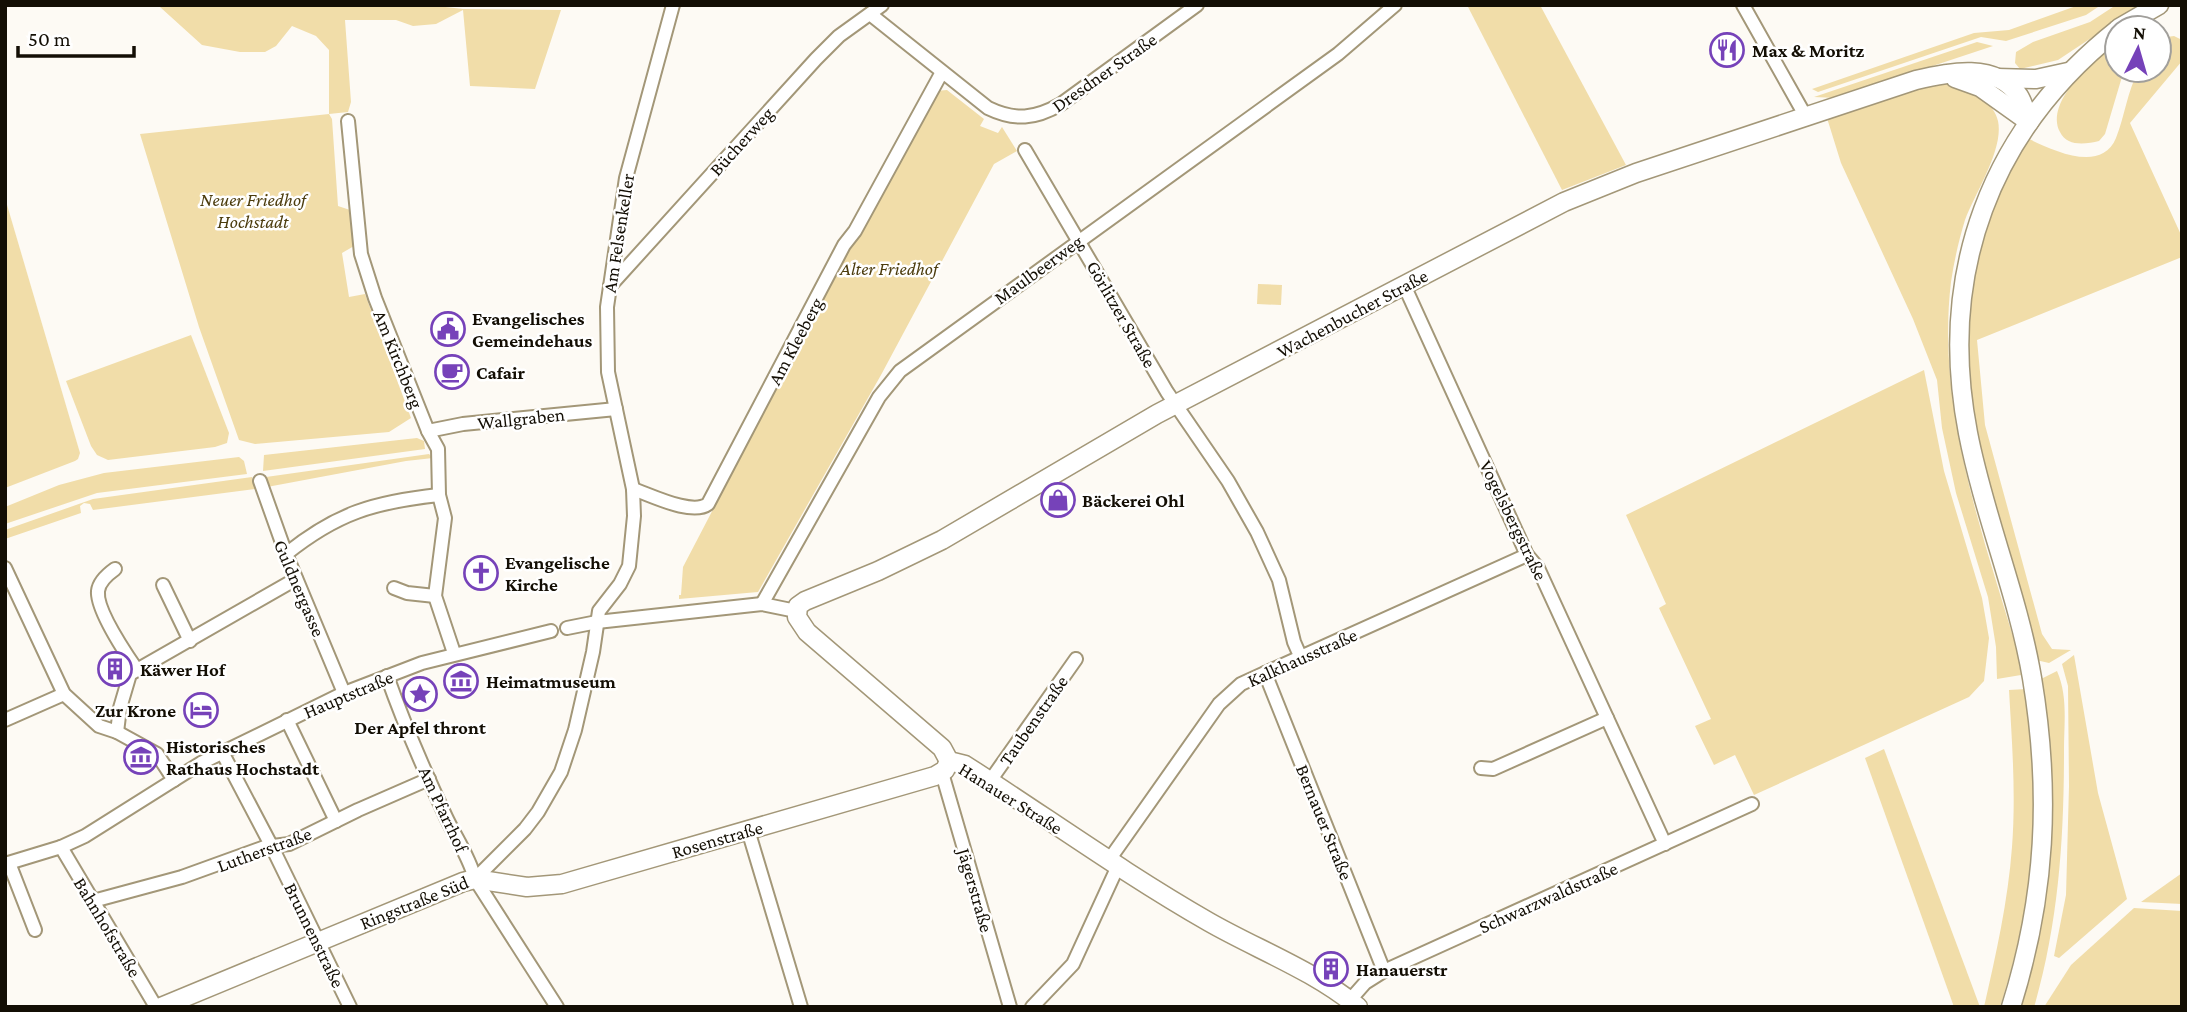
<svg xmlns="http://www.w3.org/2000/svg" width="2187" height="1012" font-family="'Crimson Pro',serif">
<rect width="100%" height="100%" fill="#fdfaf4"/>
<g fill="#f1dda9">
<path d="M162,5H428L463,9L561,10L535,89L470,86L463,10L436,24L413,26L396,20H345L351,102L348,112L329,114L332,119L338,206L350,210L354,246L342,253L349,297L365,294L411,418L389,432L255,444L239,440L199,327L140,134L329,114V50L316,36L292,26L276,46L265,52H240L202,45L160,7Z"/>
<path d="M1467,5H1540L1626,165L1562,190Z"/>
<path d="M2079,5H2101L2086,15L2006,41L1981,37L1818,92L1812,89L1974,33L2009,30Z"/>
<path d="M2116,5H2141L2058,60L2020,69L2015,63L2016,52L2033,42L2090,22Z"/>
<path d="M2174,36L2182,40V61L2130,123L2182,237V257L1977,340L1985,425L2042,634L2052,649L2071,650L2049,663L2036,660L1984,470L1967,387L1966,304L1985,225L2006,179L2029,139C2053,150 2101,174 2116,138C2125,116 2127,91 2139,70H2159V44L2167,37Z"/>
<path d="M2117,41V70H2124L2105,134L2099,141C2086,144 2067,147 2060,132C2044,100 2096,60 2117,41Z"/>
<path d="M1977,42L1993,46L1836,98L1814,97Z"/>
<path d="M1936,81C1944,83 1954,83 1962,85C1976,90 1995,106 1998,121C2004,149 1975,193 1965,220C1959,240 1954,261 1951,282C1936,408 1982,532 2017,650L2021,675L1997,679L1996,647L1988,597L1956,493L1942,428L1937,380L1913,319L1841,163L1827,118Z"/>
<path d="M947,90L984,119L980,126L998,133L1002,127L1017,151L994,164L881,375L758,592L679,599V595H681L683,567L844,258L936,91Z"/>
<path d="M5,198L80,453L78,459L75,461L5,488Z"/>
<path d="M1258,284L1282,285L1281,305L1257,304Z"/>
<path d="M191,335L229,433L227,443L215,447L108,460L97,455L91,446L66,381Z"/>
<path d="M1924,370L1944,471L1982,598L1989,638L1984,681L1969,697L1754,795L1735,755L1714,765L1695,726L1711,719L1659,608L1666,604L1626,515Z"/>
<path d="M417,438L424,441L425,449L263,471L264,455Z"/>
<path d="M429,454L433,458L406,461L267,487L266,477Z"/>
<path d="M239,457L244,461L247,474L97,493L5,524V507L59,485L104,473Z"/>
<path d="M252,477L255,489L93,510L90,504L84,503L80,506L81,513L5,539V530L93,499Z"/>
<path d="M2074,655L2098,793L2127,899L2059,958L2054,956L2066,895L2069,786L2068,686L2062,664Z"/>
<path d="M2057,671C2068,696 2064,723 2064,750C2064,837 2059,919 2035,1004L2034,1007H2016L2049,844L2053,800L2039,680Z"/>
<path d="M2026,689C2042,801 2035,899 2000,1007H1984C1996,954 2008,901 2012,847C2016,794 2012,742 2009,690Z"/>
<path d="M1884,749L1980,1007H1954L1865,758Z"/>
<path d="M2182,873V904L2141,902Z"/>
<path d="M2134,908L2182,911V1007H2044L2071,965Z"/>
</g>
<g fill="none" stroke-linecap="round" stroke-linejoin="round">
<g stroke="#a39778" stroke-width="16">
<g id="street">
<path d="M1743,5L1806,117"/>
<path d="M870,14L988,108C1015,121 1035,119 1061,104L1197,5"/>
<path d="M348,121L361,254L375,298L428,431L438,449L439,495L445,518L435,596L454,653"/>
<path d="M1025,150L1167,392L1228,481L1257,532L1279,580L1294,642L1301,658"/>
<path d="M1404,285L1527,555L1538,568L1665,844"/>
<path d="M610,286L816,59L839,36L882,5"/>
<path d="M428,431L463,424L616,409"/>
<path d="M260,481L286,554L344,693"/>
<path d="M633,489C651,495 692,516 708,504L844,245L855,231L942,72"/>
<path d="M286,554C337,513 374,502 439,495"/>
<path d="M5,568L64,694L99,726L117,732L157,754L174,780"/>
<path d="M115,569C108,574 99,582 98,591C96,610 126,654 137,670"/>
<path d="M163,585L190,641"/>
<path d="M394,588L407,593L435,596"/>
<path d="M762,604L879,397L900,371L1338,54L1395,5"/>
<path d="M567,628L597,622L762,604L796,611"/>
<path d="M1265,673L1384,971"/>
<path d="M387,676C404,724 424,770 445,815C455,837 469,856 475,879L557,1007"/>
<path d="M5,720L64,694"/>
<path d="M287,720L336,821"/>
<path d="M117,732L120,708L130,674L296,579"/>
<path d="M222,752L272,847L350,1007"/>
<path d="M1481,768L1493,769L1607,718"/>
<path d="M942,773L1010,1007"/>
<path d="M990,781L1076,659"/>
<path d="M748,830L801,1007"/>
<path d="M61,847L156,1007"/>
<path d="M1109,860L1219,704L1241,684L1265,673L1527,555"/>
<path d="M9,863L35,930"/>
<path d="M5,864L61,847L85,836L201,763L344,693L422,663L551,631"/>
<path d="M475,879L525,829L538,812L561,772L575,730L593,652L599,611L620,584L629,566L634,516L633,489L608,372L607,307L626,178L673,5"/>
<path d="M93,901L182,877L265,847L289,844L358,810L429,779"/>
<path d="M1350,1000L1365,983L1384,971L1752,804"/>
<path d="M1032,1007L1073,964L1118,866"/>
</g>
</g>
<g stroke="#a39778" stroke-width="21">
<g id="secondary">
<path d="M2119,28L2159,5"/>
<path d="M1955,78L1980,87L2029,122"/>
<path d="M1997,78L2036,79L2068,72"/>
<path d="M161,1007L463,882L475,879L527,887L562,884L935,776L945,770L949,761"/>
<path d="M1358,1007C1313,970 1258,950 1209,922C1125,874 1046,817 965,765L949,761L942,748L807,632L797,617L798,606L805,601L878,571L942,540L1157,414L1564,202L1636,173L1916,80C1949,72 1996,62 2019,96C2024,104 2026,114 2029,122"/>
<path d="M2011,1007C2046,896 2051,792 2032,678C2018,595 1984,516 1968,433C1937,273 1990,131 2117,30"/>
</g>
</g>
<use href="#street" stroke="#fff" stroke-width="12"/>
<use href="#secondary" stroke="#fff" stroke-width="18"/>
</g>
<defs>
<g id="restaurant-ring" transform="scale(1.75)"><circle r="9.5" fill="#fff" stroke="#7642b9" stroke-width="1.5"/><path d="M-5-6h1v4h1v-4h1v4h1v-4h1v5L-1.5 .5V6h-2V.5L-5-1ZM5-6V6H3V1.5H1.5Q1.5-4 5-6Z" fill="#7642b9"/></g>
<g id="civic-ring" transform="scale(1.75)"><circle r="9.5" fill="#fff" stroke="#7642b9" stroke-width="1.5"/><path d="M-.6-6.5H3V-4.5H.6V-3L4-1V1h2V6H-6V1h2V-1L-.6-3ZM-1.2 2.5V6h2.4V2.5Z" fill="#7642b9"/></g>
<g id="cafe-ring" transform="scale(1.75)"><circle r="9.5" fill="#fff" stroke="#7642b9" stroke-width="1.5"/><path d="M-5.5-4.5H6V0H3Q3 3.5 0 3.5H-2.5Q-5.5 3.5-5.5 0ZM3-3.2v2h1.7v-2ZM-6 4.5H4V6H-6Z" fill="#7642b9"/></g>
<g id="shop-ring" transform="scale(1.75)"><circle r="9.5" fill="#fff" stroke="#7642b9" stroke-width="1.5"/><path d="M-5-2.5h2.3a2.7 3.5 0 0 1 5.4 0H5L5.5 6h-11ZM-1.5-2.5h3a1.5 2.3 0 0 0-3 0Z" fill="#7642b9"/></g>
<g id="church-ring" transform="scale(1.75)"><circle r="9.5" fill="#fff" stroke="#7642b9" stroke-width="1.5"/><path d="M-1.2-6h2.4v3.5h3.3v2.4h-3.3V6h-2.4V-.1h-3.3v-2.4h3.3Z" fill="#7642b9"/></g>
<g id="building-ring" transform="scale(1.75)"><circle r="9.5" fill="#fff" stroke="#7642b9" stroke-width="1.5"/><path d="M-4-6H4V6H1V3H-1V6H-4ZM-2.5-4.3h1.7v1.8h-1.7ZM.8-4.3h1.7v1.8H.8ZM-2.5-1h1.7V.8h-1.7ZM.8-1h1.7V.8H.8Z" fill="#7642b9"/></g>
<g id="museum-ring" transform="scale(1.75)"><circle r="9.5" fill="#fff" stroke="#7642b9" stroke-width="1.5"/><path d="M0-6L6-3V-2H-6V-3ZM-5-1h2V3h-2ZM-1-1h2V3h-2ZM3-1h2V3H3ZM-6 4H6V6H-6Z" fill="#7642b9"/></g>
<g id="sight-ring" transform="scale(1.75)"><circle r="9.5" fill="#fff" stroke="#7642b9" stroke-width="1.5"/><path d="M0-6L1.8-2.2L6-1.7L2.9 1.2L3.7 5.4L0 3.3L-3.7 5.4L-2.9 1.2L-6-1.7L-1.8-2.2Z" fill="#7642b9"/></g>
<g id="hotel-ring" transform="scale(1.75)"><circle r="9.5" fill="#fff" stroke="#7642b9" stroke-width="1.5"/><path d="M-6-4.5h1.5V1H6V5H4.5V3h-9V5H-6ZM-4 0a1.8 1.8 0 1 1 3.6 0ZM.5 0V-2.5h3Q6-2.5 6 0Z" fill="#7642b9"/></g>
</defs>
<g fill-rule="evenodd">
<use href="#restaurant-ring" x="1727" y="50"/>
<use href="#civic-ring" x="448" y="329"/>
<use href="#cafe-ring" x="452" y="372"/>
<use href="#shop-ring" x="1058" y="500"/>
<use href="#church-ring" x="481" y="573"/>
<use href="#building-ring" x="115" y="669"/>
<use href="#museum-ring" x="461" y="681"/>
<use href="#sight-ring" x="420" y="694"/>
<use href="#hotel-ring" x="201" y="710"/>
<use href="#museum-ring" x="141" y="757"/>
<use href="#building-ring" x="1331" y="969"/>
</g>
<g text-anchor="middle" stroke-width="5" stroke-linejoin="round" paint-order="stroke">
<g font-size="19" font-weight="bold" fill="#130e04" stroke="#fff" text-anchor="start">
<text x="1752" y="57">Max &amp; Moritz</text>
<text x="472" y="325">Evangelisches<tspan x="472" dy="22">Gemeindehaus</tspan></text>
<text x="476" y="379">Cafair</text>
<text x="1082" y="507">Bäckerei Ohl</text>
<text x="505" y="569">Evangelische<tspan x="505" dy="22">Kirche</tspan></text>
<text x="140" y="676">Käwer Hof</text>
<text x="486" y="688">Heimatmuseum</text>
<text x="176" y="717" text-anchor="end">Zur Krone</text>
<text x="420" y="734" text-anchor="middle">Der Apfel thront</text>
<text x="166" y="753">Historisches<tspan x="166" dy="22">Rathaus Hochstadt</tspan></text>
<text x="1356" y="976">Hanauerstr</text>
</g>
<g font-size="19" fill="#130e04" stroke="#fff">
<text transform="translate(1104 72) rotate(-35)" y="7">Dresdner Straße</text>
<text transform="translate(741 141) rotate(-48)" y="7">Bücherweg</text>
<text transform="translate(618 233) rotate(-81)" y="7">Am Felsenkeller</text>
<text transform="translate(1038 269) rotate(-36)" y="7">Maulbeerweg</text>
<text transform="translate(1352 313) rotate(-28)" y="7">Wachenbucher Straße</text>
<text transform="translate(1122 314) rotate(60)" y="7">Görlitzer Straße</text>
<text transform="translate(795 341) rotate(-62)" y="7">Am Kleeberg</text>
<text transform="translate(399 359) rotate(68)" y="7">Am Kirchberg</text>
<text transform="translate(521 418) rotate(-6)" y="7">Wallgraben</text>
<text transform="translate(1514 520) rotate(64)" y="7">Vogelsbergstraße</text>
<text transform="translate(300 588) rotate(67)" y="7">Guldnergasse</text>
<text transform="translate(1302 657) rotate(-24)" y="7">Kalkhausstraße</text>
<text transform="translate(348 694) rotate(-23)" y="7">Hauptstraße</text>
<text transform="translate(1033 720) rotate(-55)" y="7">Taubenstraße</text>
<text transform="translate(1011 798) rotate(32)" y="7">Hanauer Straße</text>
<text transform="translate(444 809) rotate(65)" y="7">Am Pfarrhof</text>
<text transform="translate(1325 822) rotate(68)" y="7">Bernauer Straße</text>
<text transform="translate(717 839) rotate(-16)" y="7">Rosenstraße</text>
<text transform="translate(264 849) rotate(-20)" y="7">Lutherstraße</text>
<text transform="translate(976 890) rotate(74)" y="7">Jägerstraße</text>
<text transform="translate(1548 897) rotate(-24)" y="7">Schwarzwaldstraße</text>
<text transform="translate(414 902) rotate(-22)" y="7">Ringstraße Süd</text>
<text transform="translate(108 927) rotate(59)" y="7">Bahnhofstraße</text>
<text transform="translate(315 935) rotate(64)" y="7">Brunnenstraße</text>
</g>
<g font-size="19" font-style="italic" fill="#4c3c0d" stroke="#fff">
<text x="253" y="206">Neuer Friedhof<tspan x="253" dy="22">Hochstadt</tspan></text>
<text x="889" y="275">Alter Friedhof</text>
</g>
</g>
<rect width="2187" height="1012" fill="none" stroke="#130e04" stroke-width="14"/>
<g transform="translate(2138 49) rotate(5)"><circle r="33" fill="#ffffff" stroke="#a19f9b" stroke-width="2"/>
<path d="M0-5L12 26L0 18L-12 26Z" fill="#7642b9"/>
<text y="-10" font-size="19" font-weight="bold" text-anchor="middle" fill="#130e04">N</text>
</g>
<path d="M18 46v10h116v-10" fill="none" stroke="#130e04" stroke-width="3.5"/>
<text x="28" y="46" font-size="21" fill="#130e04" stroke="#ffffff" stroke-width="5" paint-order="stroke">50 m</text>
</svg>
